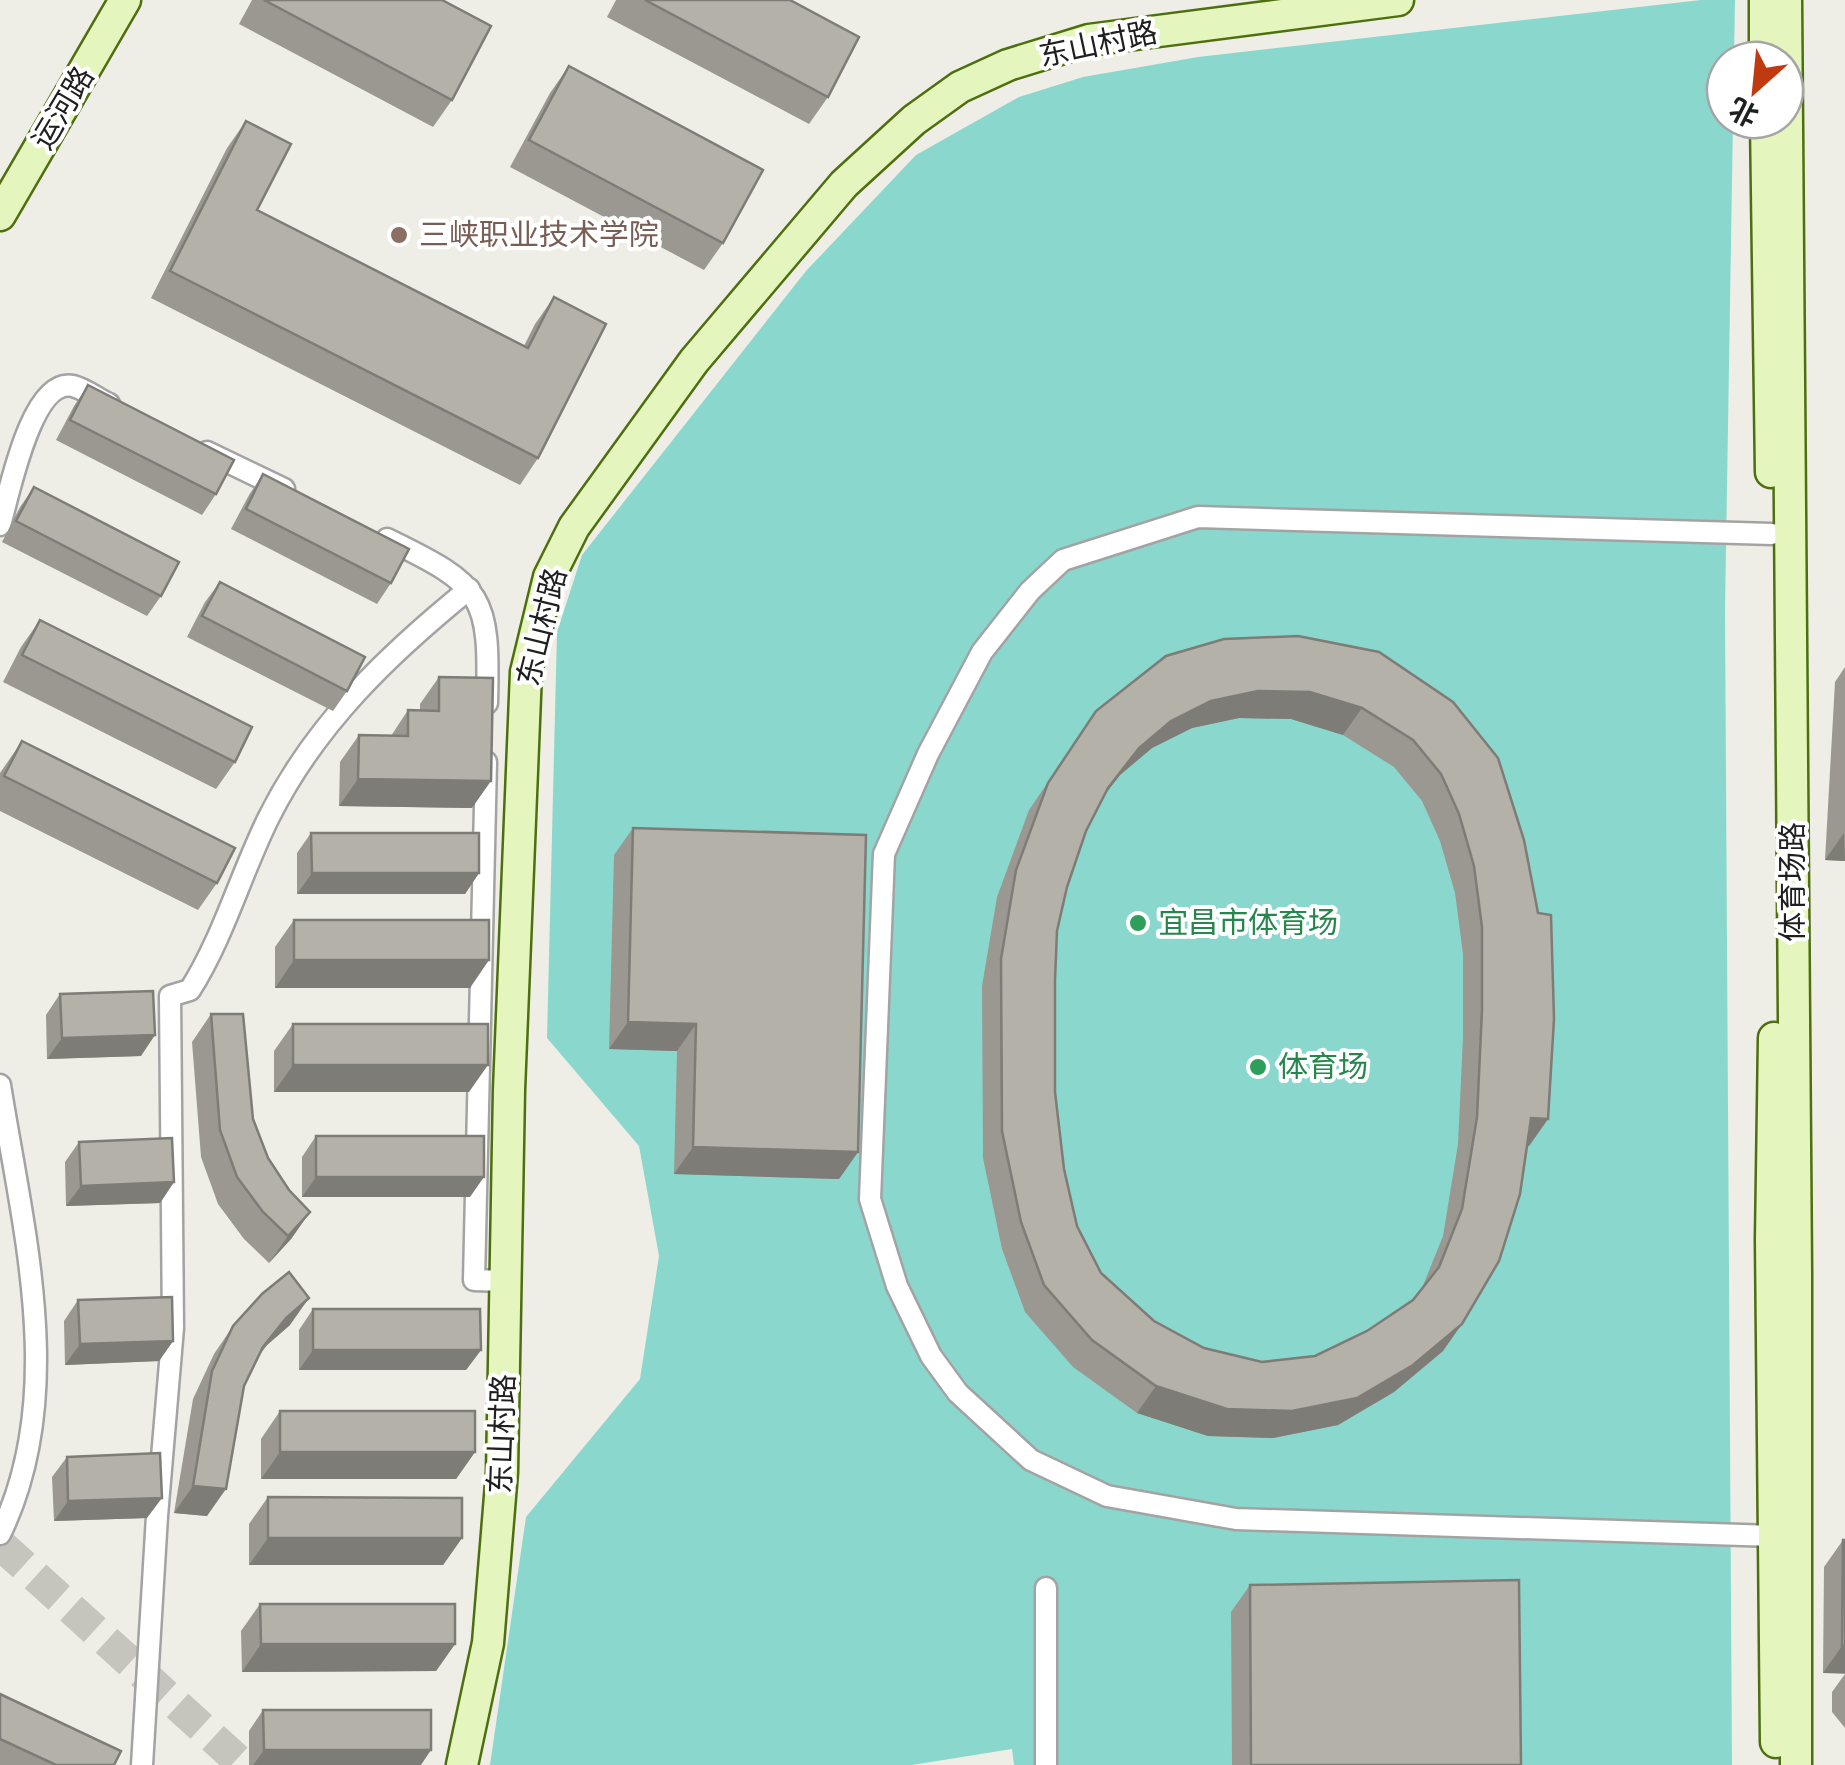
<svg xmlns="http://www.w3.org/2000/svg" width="1845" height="1765" font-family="'IBM Plex Sans','Noto Sans SC',sans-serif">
<rect width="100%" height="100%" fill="#efeee6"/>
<path fill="#8ad8cd" d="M1701,0H1735L1734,60H1725V120H1733L1725,611L1732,1765H1014L1012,1749L912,1765H490L526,1517L640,1379L659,1256L639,1146L547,1038L557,632L582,555L806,271L916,155L1019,97L1083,77L1198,57Z"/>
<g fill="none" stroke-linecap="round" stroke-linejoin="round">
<path stroke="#c5c5be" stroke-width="32" stroke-dasharray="32 16" stroke-linecap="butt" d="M0,1544L243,1765"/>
<g stroke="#a3a3a3" stroke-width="25">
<g id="street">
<path d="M207,452L284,489"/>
<path d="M0,525C9,495 31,377 73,386C85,389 98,399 109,404"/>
<path d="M1772,534L1198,517L1063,560L1030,591L982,652L928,754L884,854L870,1199L897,1286L931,1356L958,1393L1031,1460L1107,1496L1236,1519L1774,1536"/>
<path d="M387,539C484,586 490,595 487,703"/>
<path d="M486,762L474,1280L506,1281"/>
<path d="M0,1085C23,1230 68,1395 0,1534"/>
<path d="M142,1765L157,1516L173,1328L170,996L190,990C224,936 241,873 269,817C316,723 389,654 469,589"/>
<path d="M1046,1765V1588"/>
</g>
</g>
<g stroke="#4d6f0d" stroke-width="35">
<g id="secondary">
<path d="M1765,0V60"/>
<path d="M1786,0L1796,1273V1765"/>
<path d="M1766,120L1771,472"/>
<path d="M0,215L125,0"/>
<path d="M1774,1038L1771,1240L1776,1742"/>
<path d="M462,1765L488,1643L502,1472L509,1090L526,672L549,577L574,527L694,361L844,184L914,120L960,87L1008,65L1089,40L1398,0"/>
</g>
</g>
<use href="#street" stroke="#fff" stroke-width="20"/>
<use href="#secondary" stroke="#e5f5be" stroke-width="30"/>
</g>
<g fill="#9b9891" fill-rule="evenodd">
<path d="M252,0H442L452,100L433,127L239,24Z"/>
<path d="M616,0H790L828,97L809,124L607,17Z"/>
<path d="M569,66L723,243L704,270L510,167L550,93Z"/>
<path d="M246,121L257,210L524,346L535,324L554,297L538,458L520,485L151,298L227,148Z"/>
<path d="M88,385L216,494L202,515L56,440L74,406Z"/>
<path d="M263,474L391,583L377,604L231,529L249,495Z"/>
<path d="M34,487L161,596L147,616L2,542L20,507Z"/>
<path d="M220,582L347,691L333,711L187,637L205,602Z"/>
<path d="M40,620L235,762L216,789L3,682L21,647Z"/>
<path d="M1845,667V861L1825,860L1835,682Z"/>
<path d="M439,677L472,808L339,806L340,762L359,735L391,736L408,710L420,711V704Z"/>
<path d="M1453,702L1548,1119L1529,1146H1527L1443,1351L1394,1392L1338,1425L1273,1438L1208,1436L1137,1413L1073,1367L1025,1312L1002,1249L983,1158L982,986L997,897L1029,810L1096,711ZM1239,718L1291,719L1343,735L1394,767L1422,801L1440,841L1455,893L1463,954V1037L1458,1144L1443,1236L1422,1288L1413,1300L1367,1331L1315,1356L1262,1362L1204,1348L1154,1321L1101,1273L1077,1226L1064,1169L1055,1092V980L1057,931L1067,887L1086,831L1104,795L1120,775L1152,748L1192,728Z"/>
<path d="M22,741L217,883L198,910L0,811V773Z"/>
<path d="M633,828L858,1152L839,1179L674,1174L677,1051L609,1049L614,855Z"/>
<path d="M311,833L479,873L465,894H297V853Z"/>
<path d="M294,920L470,988H275V947Z"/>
<path d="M60,994L141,1056L47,1059L46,1015Z"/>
<path d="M211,1014L268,1158L289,1190L310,1212L291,1239L269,1263L244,1239L218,1204L201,1157L192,1042Z"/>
<path d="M293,1024L469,1092H274V1051Z"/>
<path d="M316,1136L470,1197H302V1157Z"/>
<path d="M79,1142L174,1182L160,1203L66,1206L65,1162Z"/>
<path d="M78,1300L173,1341L159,1361L65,1365L64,1321Z"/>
<path d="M313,1309L481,1350L466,1370H299V1330Z"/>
<path d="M290,1325L267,1345L259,1355L244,1386L207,1516L174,1513L193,1399L214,1354L233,1326Z"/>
<path d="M280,1411L475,1452L456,1479H261V1439Z"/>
<path d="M67,1457L147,1518L54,1521L52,1477Z"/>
<path d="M268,1497L462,1538L443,1565H249V1524Z"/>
<path d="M1843,1540H1845V1728L1832,1712V1692L1845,1674L1823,1673L1824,1567Z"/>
<path d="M1250,1585L1521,1765H1232L1231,1612Z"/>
<path d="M260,1604L455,1644L436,1671L242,1672L241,1631Z"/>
<path d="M0,1694L114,1765H0Z"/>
<path d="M263,1710L421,1765H249V1731Z"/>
</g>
<g fill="#7e7c76">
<path d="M1258,691L1310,692L1362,708L1343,735L1291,719L1239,718L1192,728L1152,748L1120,775L1089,815L1139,748L1171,721L1211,701Z"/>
<path d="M358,779L491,781L472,808L339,806Z"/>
<path d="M1844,833L1845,861L1825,860Z"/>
<path d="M312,873H479L465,894H297Z"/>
<path d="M294,960H489L470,988H275Z"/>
<path d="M628,1022L696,1024L677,1051L609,1049Z"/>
<path d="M155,1035L141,1056L47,1059L62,1038Z"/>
<path d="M293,1065H488L469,1092H274Z"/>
<path d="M1531,1118L1548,1119L1529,1146L1512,1145Z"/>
<path d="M693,1147L858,1152L839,1179L674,1174Z"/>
<path d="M316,1177H484L470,1197H302Z"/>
<path d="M174,1182L160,1203L66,1206L81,1186Z"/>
<path d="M310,1212L291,1239L269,1263L288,1236Z"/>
<path d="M309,1298L290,1325L267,1345L244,1375L286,1318Z"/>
<path d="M1462,1324L1443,1351L1394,1392L1338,1425L1273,1438L1208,1436L1137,1413L1156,1386L1357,1398Z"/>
<path d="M173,1341L159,1361L65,1365L80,1344Z"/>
<path d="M313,1350H481L466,1370H299Z"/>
<path d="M280,1452H475L456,1479H261Z"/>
<path d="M193,1486L226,1489L207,1516L174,1513Z"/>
<path d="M162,1498L147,1518L54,1521L68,1501Z"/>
<path d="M268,1538H462L443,1565H249Z"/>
<path d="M261,1644H455L436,1671L242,1672Z"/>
<path d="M1842,1646H1845V1673H1823Z"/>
<path d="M264,1750H431L421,1765H253Z"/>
</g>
<g fill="#b4b1a9" stroke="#7e7c76" stroke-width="2.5" fill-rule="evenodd">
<path d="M264,0H442L491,26L452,100Z"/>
<path d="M645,0H790L859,37L828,97Z"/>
<path d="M569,66L763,170L723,243L529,140Z"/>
<path d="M246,121L291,144L257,210L528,348L554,297L606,324L538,458L170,271Z"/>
<path d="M88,385L234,460L216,494L70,420Z"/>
<path d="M263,474L409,549L391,583L246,509Z"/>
<path d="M34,487L179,562L161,596L16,521Z"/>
<path d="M220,582L365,657L347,691L202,616Z"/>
<path d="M40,620L252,727L235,762L22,655Z"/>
<path d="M1298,636L1379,652L1453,702L1498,758L1524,840L1538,913L1551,915L1554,1019L1548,1119L1531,1118L1520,1194L1499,1261L1462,1324L1413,1365L1357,1398L1292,1411L1227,1409L1156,1386L1092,1340L1044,1285L1021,1222L1002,1131L1001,959L1016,870L1048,783L1096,711L1166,656L1224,639ZM1258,691L1310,692L1362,708L1413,740L1441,774L1459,814L1474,866L1482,927V1010L1477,1117L1462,1209L1439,1267L1413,1300L1367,1331L1315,1356L1262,1362L1204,1348L1154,1321L1101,1273L1077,1226L1064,1169L1055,1092V980L1057,931L1067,887L1086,831L1108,788L1139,748L1171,721L1211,701Z"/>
<path d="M439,677L493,678L491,781L358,779L359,735L408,736V710L439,711Z"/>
<path d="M22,741L235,848L217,883L4,776Z"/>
<path d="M633,828L866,835L858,1152L693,1147L696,1024L628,1022Z"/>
<path d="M311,833H479V873H312Z"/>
<rect x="294" y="920" width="195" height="40"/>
<path d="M153,991L155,1035L62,1038L60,994Z"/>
<path d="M211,1014H243L253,1119L268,1158L289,1190L310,1212L288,1236L263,1212L237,1177L220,1130Z"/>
<rect x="293" y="1024" width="195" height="41"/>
<rect x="316" y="1136" width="168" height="41"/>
<path d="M172,1138L174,1182L81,1186L79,1142Z"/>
<path d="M289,1272L309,1298L286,1318L263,1347L244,1386L226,1489L193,1486L212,1371L233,1326L262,1294Z"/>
<path d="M172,1297L173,1341L80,1344L78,1300Z"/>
<path d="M313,1309H480L481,1350H313Z"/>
<rect x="280" y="1411" width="195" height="41"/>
<path d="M160,1453L162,1498L68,1501L67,1457Z"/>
<path d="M268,1497L462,1498V1538H268Z"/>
<path d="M1843,1540H1845V1646H1842Z"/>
<path d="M1519,1580L1521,1765H1251L1250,1585Z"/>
<path d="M260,1604H455V1644H261Z"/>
<path d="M0,1694L121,1751L114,1765H56L0,1739Z"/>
<path d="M263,1710H431V1750H264Z"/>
</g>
<circle fill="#8d6e63" stroke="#fff" stroke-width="4" cx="399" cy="235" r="10"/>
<g fill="#2e9e5b" stroke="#fff" stroke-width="4">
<circle cx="1138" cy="923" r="10"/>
<circle cx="1258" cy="1067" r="10"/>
</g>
<g text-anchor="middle" stroke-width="8" stroke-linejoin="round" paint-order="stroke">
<g font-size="30" fill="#1f1f1f" stroke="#fff">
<text transform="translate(1098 44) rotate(-12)" y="10">东山村路</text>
<text transform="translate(63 108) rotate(-59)" y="10">运河路</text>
<text transform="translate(542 627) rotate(-76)" y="10">东山村路</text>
<text transform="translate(1793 882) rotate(-90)" y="10">体育场路</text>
<text transform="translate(502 1434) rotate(-88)" y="10">东山村路</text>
</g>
<g font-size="30" fill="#785e54" stroke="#fff" text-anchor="start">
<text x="419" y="245">三峡职业技术学院</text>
</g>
<g font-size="30" fill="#27864d" stroke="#fff" text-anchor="start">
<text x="1158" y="933">宜昌市体育场</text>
<text x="1278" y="1077">体育场</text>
</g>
</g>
<g transform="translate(1755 90) rotate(207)"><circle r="48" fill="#ffffff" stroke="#a5a5a5" stroke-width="2.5"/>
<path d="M0-8L18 38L0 25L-18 38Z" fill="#c03a0f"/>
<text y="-15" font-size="28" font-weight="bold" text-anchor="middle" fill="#1f1f1f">北</text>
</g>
</svg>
